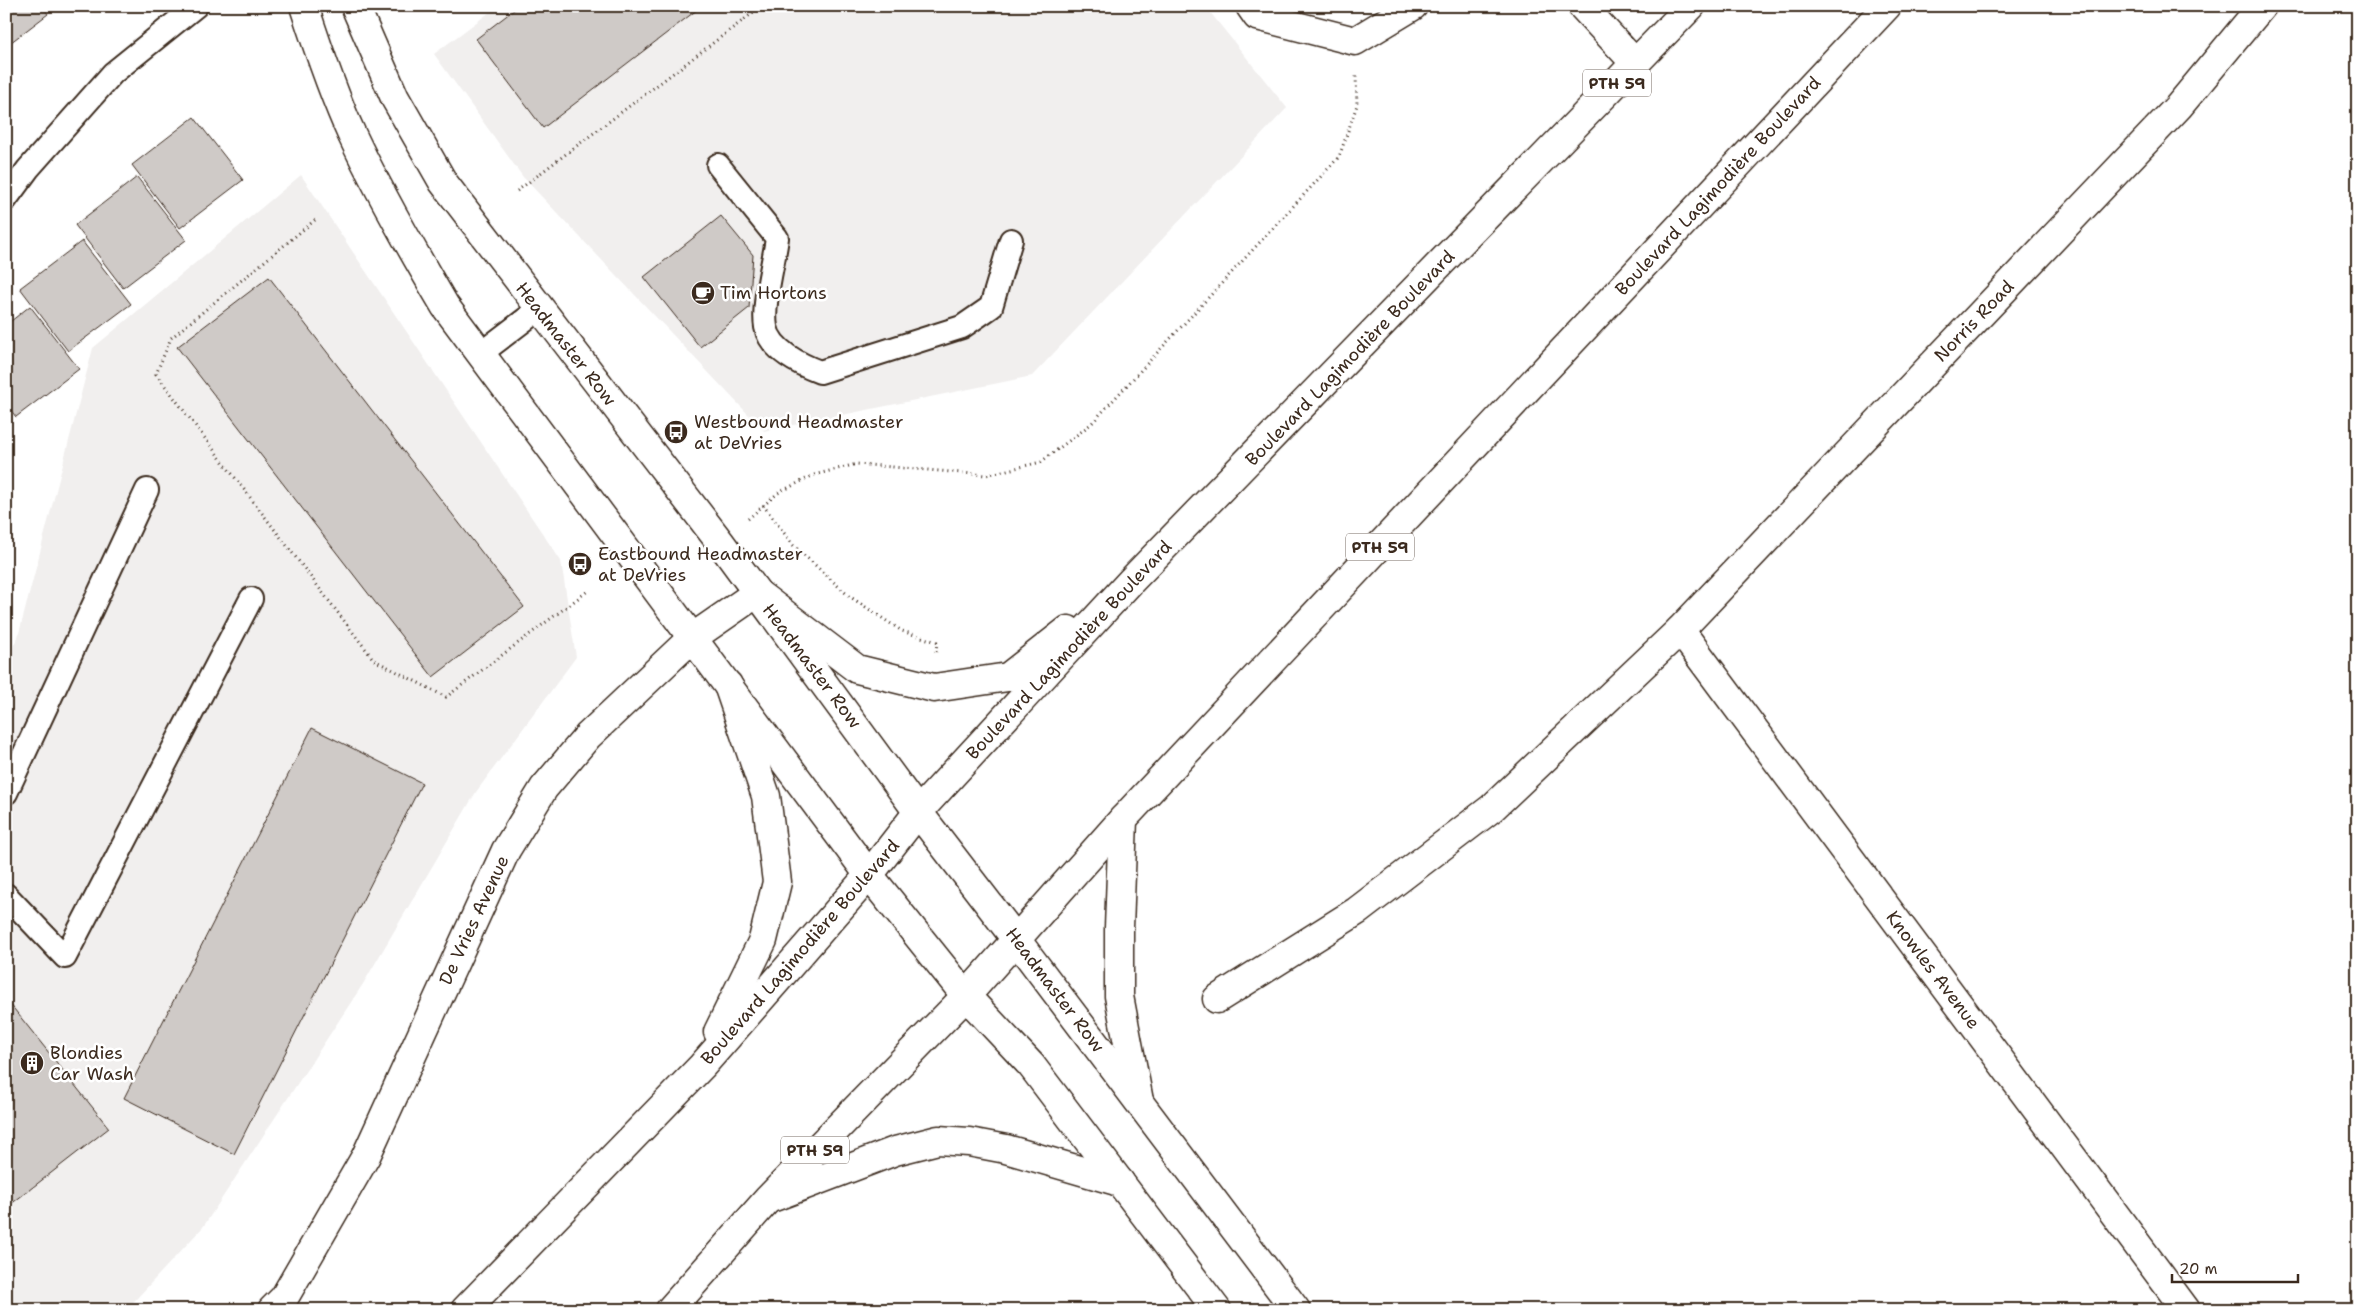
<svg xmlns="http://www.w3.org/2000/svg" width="2364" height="1316" font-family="'Shantell Sans',sans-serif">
<rect width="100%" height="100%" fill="#fff"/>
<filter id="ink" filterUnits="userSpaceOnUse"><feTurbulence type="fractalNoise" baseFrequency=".02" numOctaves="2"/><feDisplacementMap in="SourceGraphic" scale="10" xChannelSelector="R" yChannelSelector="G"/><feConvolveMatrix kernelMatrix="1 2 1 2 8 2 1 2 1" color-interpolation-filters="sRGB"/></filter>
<g filter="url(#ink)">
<g fill="#f1efee">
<path d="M498,6H1205L1287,108L1032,376L764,431L523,177L434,54Z"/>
<path d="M301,175L561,561L576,657L476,792L363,984L203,1227L126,1310H6V659L18,637L93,348Z"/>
</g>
<g fill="#cfcac7" stroke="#3b2a1e">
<path d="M6,6H42L48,14L6,46Z"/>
<path d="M519,6H702L543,128L476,39Z"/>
<path d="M194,117L243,180L180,228L132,165Z"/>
<path d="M137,177L186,240L123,288L75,225Z"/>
<path d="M721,216L753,255L749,308L700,347L644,277Z"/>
<path d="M82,241L131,304L68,351L20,288Z"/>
<path d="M269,277L524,607L433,677L177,347Z"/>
<path d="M30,306L79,369L16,417L6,404V325Z"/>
<path d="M312,728L422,783L234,1154L124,1098Z"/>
<path d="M6,999L109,1128L6,1208Z"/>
</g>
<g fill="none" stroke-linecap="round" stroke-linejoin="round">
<g stroke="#3b2a1e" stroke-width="26">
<g id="lane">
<path d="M718,165L777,238C774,262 762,304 766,327C770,350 801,365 820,372L962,327L991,307L1011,240"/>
<path d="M6,199L28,169L113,73L196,6"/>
<path d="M480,354L539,309"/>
<path d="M6,793L147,490"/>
<path d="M6,895L65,957L251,599"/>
</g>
</g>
<g stroke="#3b2a1e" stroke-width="31">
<g id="street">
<path d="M1250,6L1257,16L1355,41L1413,6"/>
<path d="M1582,6L1636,64"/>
<path d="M1680,630L2186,1310"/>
<path d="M1015,938L1296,1310"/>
<path d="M966,996L1031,1065L1217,1310"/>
<path d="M1217,999L1357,911L1492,808L1680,630L2179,106L2262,6"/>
</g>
</g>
<g stroke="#3b2a1e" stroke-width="31">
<g id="secondary">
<path d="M304,6C318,49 333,94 352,135C380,194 412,250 445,306L869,875L966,996"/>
<path d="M355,6L395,98L443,182L720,542L918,812L1015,938"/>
<path d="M272,1310L284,1298L366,1156L506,850L544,788L588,736L692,638L757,593"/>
</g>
</g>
<g stroke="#3b2a1e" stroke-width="31">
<g id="primary">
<path d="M757,593L857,669L934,688L1008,677L1068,630"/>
<path d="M1123,819L1119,928V996L1139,1101"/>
<path d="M718,1032L763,940L777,882L766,796L728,685"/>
<path d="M774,1197L895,1151L938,1140L969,1142L1006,1149L1120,1182"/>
<path d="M465,1310L702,1066L869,875L918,812L1131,581L1691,6"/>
<path d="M670,1310L768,1199L966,996L1123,819L1887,6"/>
</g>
</g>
<g stroke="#3b2a1e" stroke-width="3" stroke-dasharray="1 4" stroke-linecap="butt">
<path d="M517,191L762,6"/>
<path d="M315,220L171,338L156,374L374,660L446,697L589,590"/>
<path d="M763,505L793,545L849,596L902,631L937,642L936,652"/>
<path d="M748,519L778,493L814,475L857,464L986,475L1041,462L1091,424L1339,157L1357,105L1356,76"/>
</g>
<use href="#lane" stroke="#fff" stroke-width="22"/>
<use href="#street" stroke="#fff" stroke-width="28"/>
<use href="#secondary" stroke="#fff" stroke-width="28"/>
<use href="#primary" stroke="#fff" stroke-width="28"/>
</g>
</g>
<defs>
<g id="cafe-disc" transform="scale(1.25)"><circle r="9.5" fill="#3b2a1e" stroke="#fff"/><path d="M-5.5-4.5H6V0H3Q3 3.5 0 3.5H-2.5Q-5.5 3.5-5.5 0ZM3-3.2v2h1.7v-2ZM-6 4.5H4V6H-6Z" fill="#fff"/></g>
<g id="bus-disc" transform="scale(1.25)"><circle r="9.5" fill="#3b2a1e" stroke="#fff"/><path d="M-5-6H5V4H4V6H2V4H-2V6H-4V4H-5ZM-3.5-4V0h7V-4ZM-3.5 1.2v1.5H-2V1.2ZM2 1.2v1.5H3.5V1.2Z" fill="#fff"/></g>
<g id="building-disc" transform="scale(1.25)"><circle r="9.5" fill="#3b2a1e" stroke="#fff"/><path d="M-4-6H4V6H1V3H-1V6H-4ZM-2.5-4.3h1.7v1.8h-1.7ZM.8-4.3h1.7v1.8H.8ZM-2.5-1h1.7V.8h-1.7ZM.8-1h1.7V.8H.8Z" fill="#fff"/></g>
</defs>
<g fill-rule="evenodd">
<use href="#cafe-disc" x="703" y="293"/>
<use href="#bus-disc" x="676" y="432"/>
<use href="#bus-disc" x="580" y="564"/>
<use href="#building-disc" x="32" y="1063"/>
</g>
<g text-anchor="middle" stroke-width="5" stroke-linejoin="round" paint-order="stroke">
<g fill="#fff" stroke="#766a62" stroke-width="1">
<rect x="1583" y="69.5" width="68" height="27" rx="4"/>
<rect x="1346" y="533.5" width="68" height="27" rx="4"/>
<rect x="781" y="1136.5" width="68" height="27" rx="4"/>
</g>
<g font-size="16" font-weight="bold" fill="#3b2a1e">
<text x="1617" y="89">PTH 59</text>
<text x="1380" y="553">PTH 59</text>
<text x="815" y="1156">PTH 59</text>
</g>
<g font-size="18" fill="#3b2a1e" stroke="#fff">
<text transform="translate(1718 186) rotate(-47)" y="6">Boulevard Lagimodière Boulevard</text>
<text transform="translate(1974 321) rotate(-46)" y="6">Norris Road</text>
<text transform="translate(566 344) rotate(52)" y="6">Headmaster Row</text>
<text transform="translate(1350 358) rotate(-46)" y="6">Boulevard Lagimodière Boulevard</text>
<text transform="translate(1069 650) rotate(-47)" y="6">Boulevard Lagimodière Boulevard</text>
<text transform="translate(812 666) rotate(53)" y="6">Headmaster Row</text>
<text transform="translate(474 920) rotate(-65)" y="6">De Vries Avenue</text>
<text transform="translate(800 952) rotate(-49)" y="6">Boulevard Lagimodière Boulevard</text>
<text transform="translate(1933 970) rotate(53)" y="6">Knowles Avenue</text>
<text transform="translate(1055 990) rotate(53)" y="6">Headmaster Row</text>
</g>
<g font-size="18" fill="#3b2a1e" stroke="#fff" text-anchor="start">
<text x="720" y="299">Tim Hortons</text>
<text x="694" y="428">Westbound Headmaster<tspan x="694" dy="21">at DeVries</tspan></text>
<text x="598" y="560">Eastbound Headmaster<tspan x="598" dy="21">at DeVries</tspan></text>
<text x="50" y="1059">Blondies<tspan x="50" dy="21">Car Wash</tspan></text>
</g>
</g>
<rect width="2364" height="1316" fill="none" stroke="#fff" stroke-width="25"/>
<rect x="12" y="12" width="2339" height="1291" fill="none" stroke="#3b2a1e" stroke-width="2" filter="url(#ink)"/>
<path d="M2172 1274v8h126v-8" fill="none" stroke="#3b2a1e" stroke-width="2.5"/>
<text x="2179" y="1274" font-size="15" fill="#3b2a1e" stroke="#ffffff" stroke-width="4" paint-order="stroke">20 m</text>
</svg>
